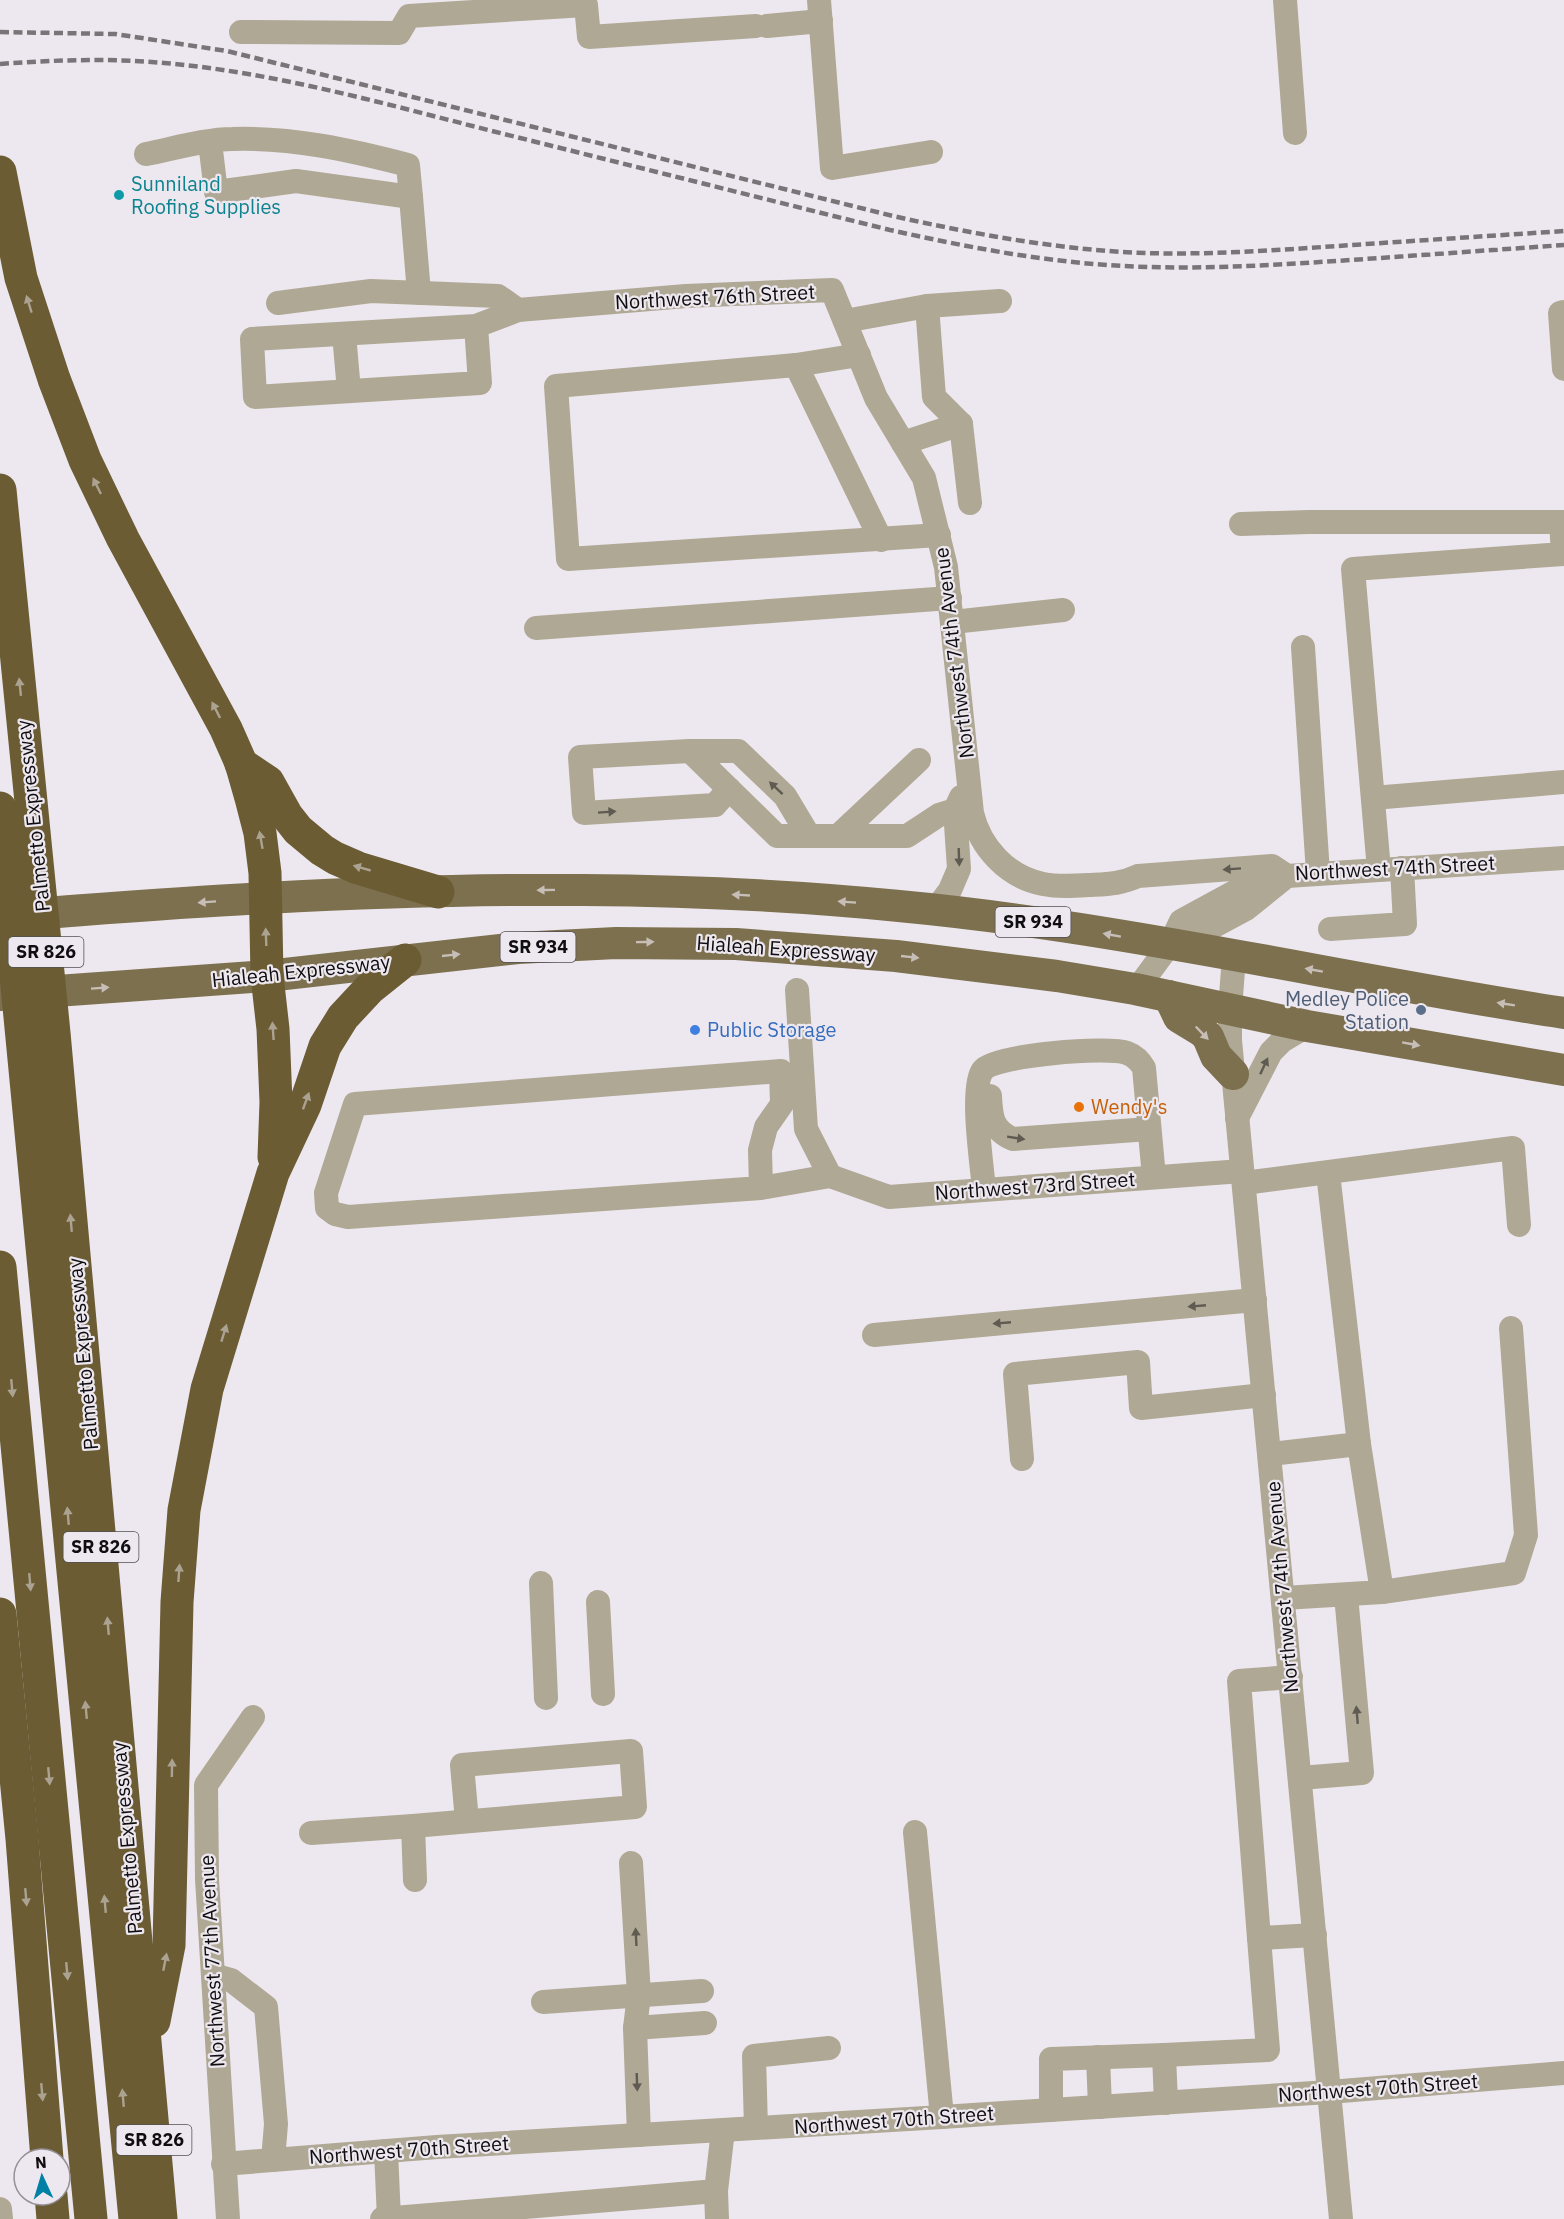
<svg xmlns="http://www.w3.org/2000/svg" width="1564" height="2219" font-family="'IBM Plex Sans',sans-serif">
<rect width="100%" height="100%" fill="#ede8ef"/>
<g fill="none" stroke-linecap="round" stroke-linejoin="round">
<g stroke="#afa895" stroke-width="24">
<path d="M819,0L832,168L931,152"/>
<path d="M1285,0L1295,133"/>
<path d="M767,26L821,21"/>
<path d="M241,32L399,33L409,16L586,5L589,37L756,26"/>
<path d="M210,142L216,192L296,181L411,197L419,293"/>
<path d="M146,154C172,149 206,139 232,139C292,137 350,150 408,165L411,197"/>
<path d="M278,303L371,291L498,296L518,310"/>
<path d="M927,306L1000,301"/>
<path d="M1564,312L1560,313L1564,369"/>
<path d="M845,321L927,306L934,397L961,424"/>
<path d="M476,326L480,383L255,397L252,339L476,326L518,310L686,296L832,290L876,398L924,478L946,567L972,813C980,847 1007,877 1043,884C1058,887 1073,886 1089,885C1107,884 1121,884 1138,876L1272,866L1287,876"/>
<path d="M344,334L349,391"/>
<path d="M859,355L796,365L556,386L568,559L939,535"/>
<path d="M796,365L881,540"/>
<path d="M903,443L961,424L970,503"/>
<path d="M1241,524L1309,522H1561"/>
<path d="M953,622L1063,610"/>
<path d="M536,628L950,598"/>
<path d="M1303,647L1318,873"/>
<path d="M690,751L777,836H907L939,815L955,810"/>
<path d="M729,789L715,805L584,813L580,757L690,751H738L785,796L809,836"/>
<path d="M1373,798L1564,782"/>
<path d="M838,836L919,760"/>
<path d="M1379,870L1353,569L1563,554L1561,522H1564"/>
<path d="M936,909L950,890L959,869L955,810L961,797"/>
<path d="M1330,929L1405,924L1402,868"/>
<path d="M1170,944L1205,931L1246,909L1282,880"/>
<path d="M1234,956L1230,1010V1040L1341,2219"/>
<path d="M1137,989L1170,944L1181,921L1238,890L1287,876L1564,858"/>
<path d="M797,990L806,1129L830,1176"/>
<path d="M990,1096C991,1117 992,1130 1013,1139L1149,1129"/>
<path d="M1237,1118L1271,1052L1282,1041L1307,1026"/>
<path d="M1244,1183L1513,1148L1519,1225"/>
<path d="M761,1188L760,1150L766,1127L782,1104L781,1071L355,1104L326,1193L327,1208L335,1214L348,1217L761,1188L830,1176L889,1197L1242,1171"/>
<path d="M984,1189C982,1166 970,1086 983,1070C994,1055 1109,1046 1127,1053C1135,1056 1140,1061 1144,1068L1154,1177"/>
<path d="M874,1335L1255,1300"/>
<path d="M1270,1454L1359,1444L1328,1173"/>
<path d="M1022,1459L1015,1374L1138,1362L1141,1408L1264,1395"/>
<path d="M541,1583L546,1698"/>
<path d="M1382,1592L1514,1573L1526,1535L1511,1328"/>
<path d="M1284,1598L1382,1592L1359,1444"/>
<path d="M598,1602L603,1694"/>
<path d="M1291,1677L1239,1681L1259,1938L1315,1935"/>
<path d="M1300,1778L1362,1773L1346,1595"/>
<path d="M413,1826L635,1807L631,1751L462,1765L467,1821"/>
<path d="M915,1832L942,2117"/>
<path d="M311,1833L413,1826L415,1880"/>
<path d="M631,1863L639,1995L635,2028L639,2135"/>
<path d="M213,1975L231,1980L266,2007L276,2124L273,2160"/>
<path d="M543,2002L702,1991"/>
<path d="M635,2028L705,2023"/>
<path d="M1098,2057L1100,2107"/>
<path d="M1166,2103L1164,2055L1268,2050L1259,1938"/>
<path d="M1051,2110V2059L1164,2055"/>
<path d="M756,2128L754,2056L829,2048"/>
<path d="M386,2151L389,2219"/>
<path d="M223,2164L437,2147L942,2117L1329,2092L1564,2073"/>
<path d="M716,2191L717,2219"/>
<path d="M0,2209L1,2219"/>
<path d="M228,2219L207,1879L206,1785L253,1717"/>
<path d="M382,2219L716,2191L723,2130"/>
</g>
<g stroke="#7d704f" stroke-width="32">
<path d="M16,915C99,909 182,902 266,898C476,887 689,885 899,906C1123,927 1342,979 1564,1013"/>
<path d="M0,995L267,976L518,948L616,943L736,944L896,956L1057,976L1135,989L1307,1026L1564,1070"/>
<path d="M1169,996L1179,1017L1202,1031L1208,1037L1216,1056L1233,1074"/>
</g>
<g stroke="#6b5c34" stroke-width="33">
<path d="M0,172L21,278L54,379L85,460L123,539L226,729L241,763L251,798L260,833L265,873L267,976L273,1029L276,1102L274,1157"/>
<path d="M0,490L54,1033L161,2219"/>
<path d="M241,764L268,782L287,816L298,830L322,850L335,858L358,868L438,892"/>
<path d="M0,808L135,2219"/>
<path d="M0,1267L91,2219"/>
<path d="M0,1614L22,1839L47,2159"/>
<path d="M154,2021L169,1945L177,1602L184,1510L207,1389L273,1173L305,1105L325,1046L343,1017L370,988L405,960"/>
<path d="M51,2195L53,2219"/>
</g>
<g stroke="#787579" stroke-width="4.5" stroke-dasharray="9 4.5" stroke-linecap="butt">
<path d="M0,32L115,34L227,51L893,216C969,233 1045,247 1122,252C1193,256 1266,251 1337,246C1412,241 1488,236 1564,231"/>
<path d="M0,64C54,60 110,58 164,63C280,73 392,106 504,134C633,166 761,198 890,230C967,247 1044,262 1123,266C1199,270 1275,265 1351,260C1422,255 1493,250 1564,245"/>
</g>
</g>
<defs><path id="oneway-solid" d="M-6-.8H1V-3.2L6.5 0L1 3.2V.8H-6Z" transform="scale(1.5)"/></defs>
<g fill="#aca292">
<use href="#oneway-solid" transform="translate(29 304) rotate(-107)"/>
<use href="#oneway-solid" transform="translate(97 486) rotate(-116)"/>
<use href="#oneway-solid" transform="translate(20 687) rotate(-96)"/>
<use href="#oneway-solid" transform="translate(216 710) rotate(-117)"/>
<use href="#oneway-solid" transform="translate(261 840) rotate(-100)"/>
<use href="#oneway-solid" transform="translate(362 868) rotate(-164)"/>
<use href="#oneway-solid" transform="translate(266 937) rotate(-92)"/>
<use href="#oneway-solid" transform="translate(273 1031) rotate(-94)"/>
<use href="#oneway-solid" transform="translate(306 1101) rotate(-70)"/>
<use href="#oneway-solid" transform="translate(71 1223) rotate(-95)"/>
<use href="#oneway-solid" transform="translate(224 1333) rotate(-73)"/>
<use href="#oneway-solid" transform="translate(12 1388) rotate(85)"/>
<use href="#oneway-solid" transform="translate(68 1516) rotate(-95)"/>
<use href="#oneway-solid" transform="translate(179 1573) rotate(-86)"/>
<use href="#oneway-solid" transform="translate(30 1582) rotate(85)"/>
<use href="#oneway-solid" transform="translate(108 1626) rotate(-95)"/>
<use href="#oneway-solid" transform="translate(86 1710) rotate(-95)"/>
<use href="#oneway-solid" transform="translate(172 1768) rotate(-89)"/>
<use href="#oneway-solid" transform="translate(49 1776) rotate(85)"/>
<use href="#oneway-solid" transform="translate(26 1897) rotate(85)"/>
<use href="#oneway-solid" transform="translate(105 1904) rotate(-95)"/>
<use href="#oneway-solid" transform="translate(165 1962) rotate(-79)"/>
<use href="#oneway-solid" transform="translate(67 1971) rotate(85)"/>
<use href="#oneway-solid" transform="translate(42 2092) rotate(85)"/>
<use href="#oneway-solid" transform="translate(123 2098) rotate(-95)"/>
</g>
<g fill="#5f5a52">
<use href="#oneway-solid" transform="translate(776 788) rotate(-137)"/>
<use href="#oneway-solid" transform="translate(607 812) rotate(-4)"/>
<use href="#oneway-solid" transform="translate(959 857) rotate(88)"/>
<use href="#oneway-solid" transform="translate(1232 869) rotate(176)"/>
<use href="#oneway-solid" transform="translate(1264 1066) rotate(-65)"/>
<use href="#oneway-solid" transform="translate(1016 1138) rotate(9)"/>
<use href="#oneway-solid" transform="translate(1197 1306) rotate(175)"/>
<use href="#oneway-solid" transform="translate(1002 1323) rotate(175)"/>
<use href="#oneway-solid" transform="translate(1357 1715) rotate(-95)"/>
<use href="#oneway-solid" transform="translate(636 1937) rotate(-93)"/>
<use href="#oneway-solid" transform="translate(637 2082) rotate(88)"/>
</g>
<g fill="#c6beb7">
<use href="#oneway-solid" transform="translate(546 890) rotate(179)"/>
<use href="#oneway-solid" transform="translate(741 895) rotate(-177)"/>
<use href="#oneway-solid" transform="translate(207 902) rotate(176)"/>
<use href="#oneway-solid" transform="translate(847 902) rotate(-176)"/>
<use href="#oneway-solid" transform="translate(1112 935) rotate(-170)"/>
<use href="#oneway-solid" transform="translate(645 942) rotate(-1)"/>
<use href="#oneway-solid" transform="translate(451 955) rotate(-6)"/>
<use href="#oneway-solid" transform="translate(910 957) rotate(6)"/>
<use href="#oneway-solid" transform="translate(1314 970) rotate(-170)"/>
<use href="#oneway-solid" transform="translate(100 988) rotate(-4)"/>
<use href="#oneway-solid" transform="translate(1506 1004) rotate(-171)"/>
<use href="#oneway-solid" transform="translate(1202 1033) rotate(46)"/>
<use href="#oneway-solid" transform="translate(1411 1044) rotate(10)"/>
</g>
<circle fill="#0f9aa8" stroke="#ede8ef" stroke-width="2" cx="119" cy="195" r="6"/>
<circle fill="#5c6f8a" stroke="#ede8ef" stroke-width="2" cx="1421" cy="1010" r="6"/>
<circle fill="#3f7fe0" stroke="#ede8ef" stroke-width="2" cx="695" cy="1030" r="6"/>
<circle fill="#e8710a" stroke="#ede8ef" stroke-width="2" cx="1079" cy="1107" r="6"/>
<g text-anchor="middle" stroke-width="4.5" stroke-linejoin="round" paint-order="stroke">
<g fill="#ede8ef" stroke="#524f52" stroke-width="1.5">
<rect x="995.5" y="907" width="75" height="30" rx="4.5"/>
<rect x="500.5" y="932" width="75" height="30" rx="4.5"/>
<rect x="8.5" y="937" width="75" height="30" rx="4.5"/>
<rect x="63.5" y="1532" width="75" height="30" rx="4.5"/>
<rect x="116.5" y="2125" width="75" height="30" rx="4.5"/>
</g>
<g font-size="18" font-weight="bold" fill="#0f0d0f">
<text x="1033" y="928">SR 934</text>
<text x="538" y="953">SR 934</text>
<text x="46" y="958">SR 826</text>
<text x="101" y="1553">SR 826</text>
<text x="154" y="2146">SR 826</text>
</g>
<g font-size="20" fill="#0d838f" stroke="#ede8ef" text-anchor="start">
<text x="131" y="191">Sunniland<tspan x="131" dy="23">Roofing Supplies</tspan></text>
</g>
<g font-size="20" fill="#0f0d0f" stroke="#ede8ef">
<text transform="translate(715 297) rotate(-3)" y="7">Northwest 76th Street</text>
<text transform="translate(954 653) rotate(-97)" y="7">Northwest 74th Avenue</text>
<text transform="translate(33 816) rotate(-96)" y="7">Palmetto Expressway</text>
<text transform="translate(1395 868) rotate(-3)" y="7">Northwest 74th Street</text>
<text transform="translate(786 949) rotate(4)" y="7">Hialeah Expressway</text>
<text transform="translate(301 971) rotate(-6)" y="7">Hialeah Expressway</text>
<text transform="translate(1035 1186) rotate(-4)" y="7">Northwest 73rd Street</text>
<text transform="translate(83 1354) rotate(-95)" y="7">Palmetto Expressway</text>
<text transform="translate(1282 1587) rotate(-95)" y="7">Northwest 74th Avenue</text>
<text transform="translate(127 1838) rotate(-95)" y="7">Palmetto Expressway</text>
<text transform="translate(212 1961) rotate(-93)" y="7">Northwest 77th Avenue</text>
<text transform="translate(1378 2088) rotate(-4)" y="7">Northwest 70th Street</text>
<text transform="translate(894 2120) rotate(-4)" y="7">Northwest 70th Street</text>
<text transform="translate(409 2150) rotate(-4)" y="7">Northwest 70th Street</text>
</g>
<g font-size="20" fill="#4e5e75" stroke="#ede8ef" text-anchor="end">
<text x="1409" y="1006">Medley Police<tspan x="1409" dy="23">Station</tspan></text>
</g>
<g font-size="20" fill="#366cbe" stroke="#ede8ef" text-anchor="start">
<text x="707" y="1037">Public Storage</text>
</g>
<g font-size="20" fill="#c56008" stroke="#ede8ef" text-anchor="start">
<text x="1091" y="1114">Wendy's</text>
</g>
</g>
<g transform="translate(42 2177) rotate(356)"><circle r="28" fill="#ede8ef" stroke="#949095" stroke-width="1.5"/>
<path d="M0-4.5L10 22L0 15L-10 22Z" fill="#0080a5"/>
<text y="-9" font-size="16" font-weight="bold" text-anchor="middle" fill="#0f0d0f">N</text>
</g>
</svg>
